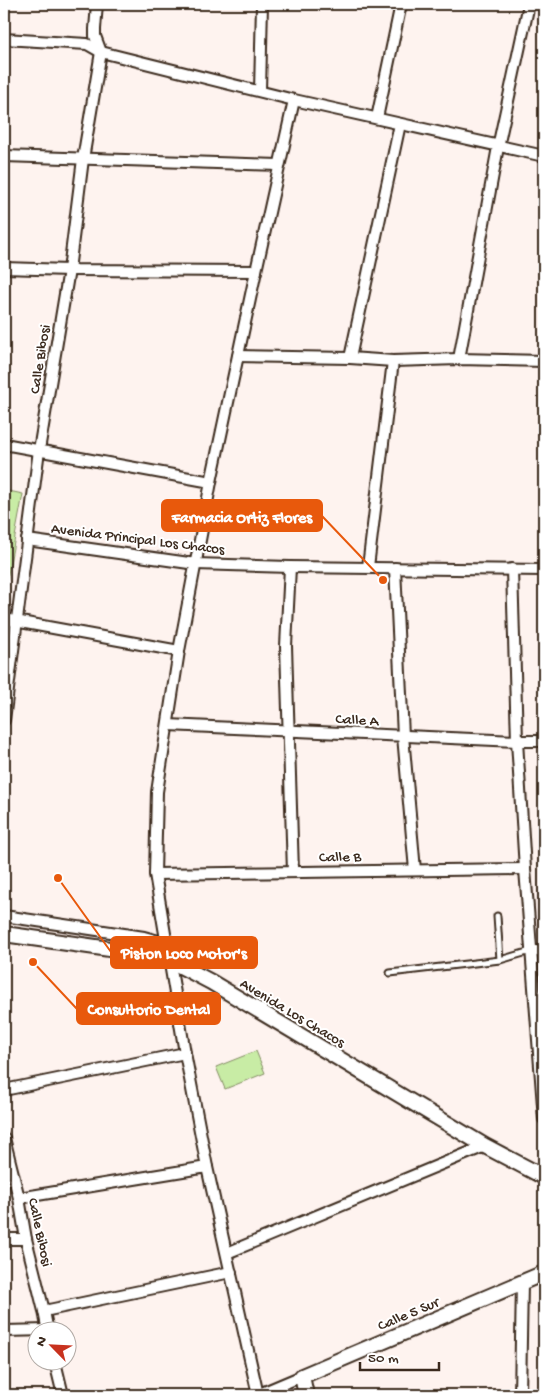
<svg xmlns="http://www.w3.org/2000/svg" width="548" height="1399" font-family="'Gochi Hand',sans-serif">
<rect width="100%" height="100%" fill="#fef3ef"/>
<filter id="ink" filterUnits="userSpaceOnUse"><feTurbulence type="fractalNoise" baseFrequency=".02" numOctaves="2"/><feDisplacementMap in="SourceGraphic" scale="10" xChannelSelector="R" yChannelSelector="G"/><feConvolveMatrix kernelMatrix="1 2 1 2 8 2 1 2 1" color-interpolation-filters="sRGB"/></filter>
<g filter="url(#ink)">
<g fill="#c8eca5" stroke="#828b62">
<path d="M4,490L23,494L6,585L4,588Z"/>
<path d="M256,1051L265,1073L225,1089L216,1067Z"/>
</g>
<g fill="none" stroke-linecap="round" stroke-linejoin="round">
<g stroke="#3b2a1e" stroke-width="9">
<g id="lane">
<path d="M497,916L500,960"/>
<path d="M390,973L500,960L531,951"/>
</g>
</g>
<g stroke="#3b2a1e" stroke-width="14">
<g id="street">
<path d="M4,39L87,44L101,52L294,100L544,156"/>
<path d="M260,91L262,4"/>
<path d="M377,118L401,4"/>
<path d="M4,156L279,165"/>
<path d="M4,268L69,270L256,271"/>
<path d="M238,356L350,358L393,361L459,359L544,361"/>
<path d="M350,358L400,124"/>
<path d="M459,359L498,147L529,4"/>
<path d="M4,444L211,482"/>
<path d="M27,540L196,564L290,567L544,570"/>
<path d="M290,567L286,646L293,872"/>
<path d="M368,567L393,361"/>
<path d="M395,568L403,736L415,870"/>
<path d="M512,569L517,741L525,869L544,1119"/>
<path d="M4,619L179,651"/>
<path d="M4,720L39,450L69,270L83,159L101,52L95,36V29L97,4"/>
<path d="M168,725L517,741H544"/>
<path d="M155,874L525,869"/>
<path d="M4,916L144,937L166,943"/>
<path d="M531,951H544"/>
<path d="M4,1090L185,1053"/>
<path d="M4,1138L19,1198L26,1239L44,1311L48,1332"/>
<path d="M19,1198L207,1167"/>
<path d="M4,1239H26"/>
<path d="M227,1253L485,1146"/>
<path d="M44,1311L231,1272"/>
<path d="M4,1331L48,1330"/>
<path d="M55,1362L63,1395"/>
<path d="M257,1395L302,1376"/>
<path d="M258,1395L207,1167L185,1053L155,874L157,792L179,651L211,482L256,271L294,100"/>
<path d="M520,1395L522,1283"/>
</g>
</g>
<g stroke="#3b2a1e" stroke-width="18">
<g id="secondary">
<path d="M4,934L152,955L169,960L211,982L485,1146L544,1177"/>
<path d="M306,1395L302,1376L544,1273"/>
</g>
</g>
<use href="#lane" stroke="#fff" stroke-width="5"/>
<use href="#street" stroke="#fff" stroke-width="10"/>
<use href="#secondary" stroke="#fff" stroke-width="14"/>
</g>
</g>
<g text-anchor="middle" stroke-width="4" stroke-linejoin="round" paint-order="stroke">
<g font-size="15" fill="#3b2a1e" stroke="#fff">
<text transform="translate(39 359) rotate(-81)" y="5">Calle Bibosi</text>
<text transform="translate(138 538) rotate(7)" y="5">Avenida Principal Los Chacos</text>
<text transform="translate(357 719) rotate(3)" y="5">Calle A</text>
<text transform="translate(340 856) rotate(-1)" y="5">Calle B</text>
<text transform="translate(293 1012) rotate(31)" y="5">Avenida Los Chacos</text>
<text transform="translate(41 1232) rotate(78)" y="5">Calle Bibosi</text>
<text transform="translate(408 1313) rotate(-23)" y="5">Calle 5 Sur</text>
</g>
</g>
<path fill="none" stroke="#e8590c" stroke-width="2" d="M383 580L322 516M58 878L111 952M33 962L77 1009"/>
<g fill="#e8590c" stroke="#fff" stroke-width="2">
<circle cx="383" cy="580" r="5"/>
<circle cx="58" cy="878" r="5"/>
<circle cx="33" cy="962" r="5"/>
</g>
<g fill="#e8590c" stroke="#e8590c" stroke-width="2">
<rect x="162" y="500" width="160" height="31" rx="5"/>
<rect x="111" y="937" width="146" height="31" rx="5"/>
<rect x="77" y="993" width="143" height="31" rx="5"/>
</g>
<g font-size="16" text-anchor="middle" font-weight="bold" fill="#fff">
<text x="242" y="522">Farmacia Ortiz Flores</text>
<text x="184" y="958">Piston Loco Motor's</text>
<text x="149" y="1014">Consultorio Dental</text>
</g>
<rect width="548" height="1399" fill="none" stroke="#fff" stroke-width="20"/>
<rect x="10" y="10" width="528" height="1379" fill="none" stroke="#3b2a1e" stroke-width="2" filter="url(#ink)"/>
<g transform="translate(52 1346) rotate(294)"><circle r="24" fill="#ffffff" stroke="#b1aaa5"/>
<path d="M0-4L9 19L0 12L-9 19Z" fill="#c8321e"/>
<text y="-8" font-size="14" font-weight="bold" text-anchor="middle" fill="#3b2a1e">N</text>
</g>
<path d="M360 1362v8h79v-8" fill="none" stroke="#3b2a1e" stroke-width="2.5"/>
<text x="368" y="1362" font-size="15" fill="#3b2a1e" stroke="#ffffff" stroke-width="4" paint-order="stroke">50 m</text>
</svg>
